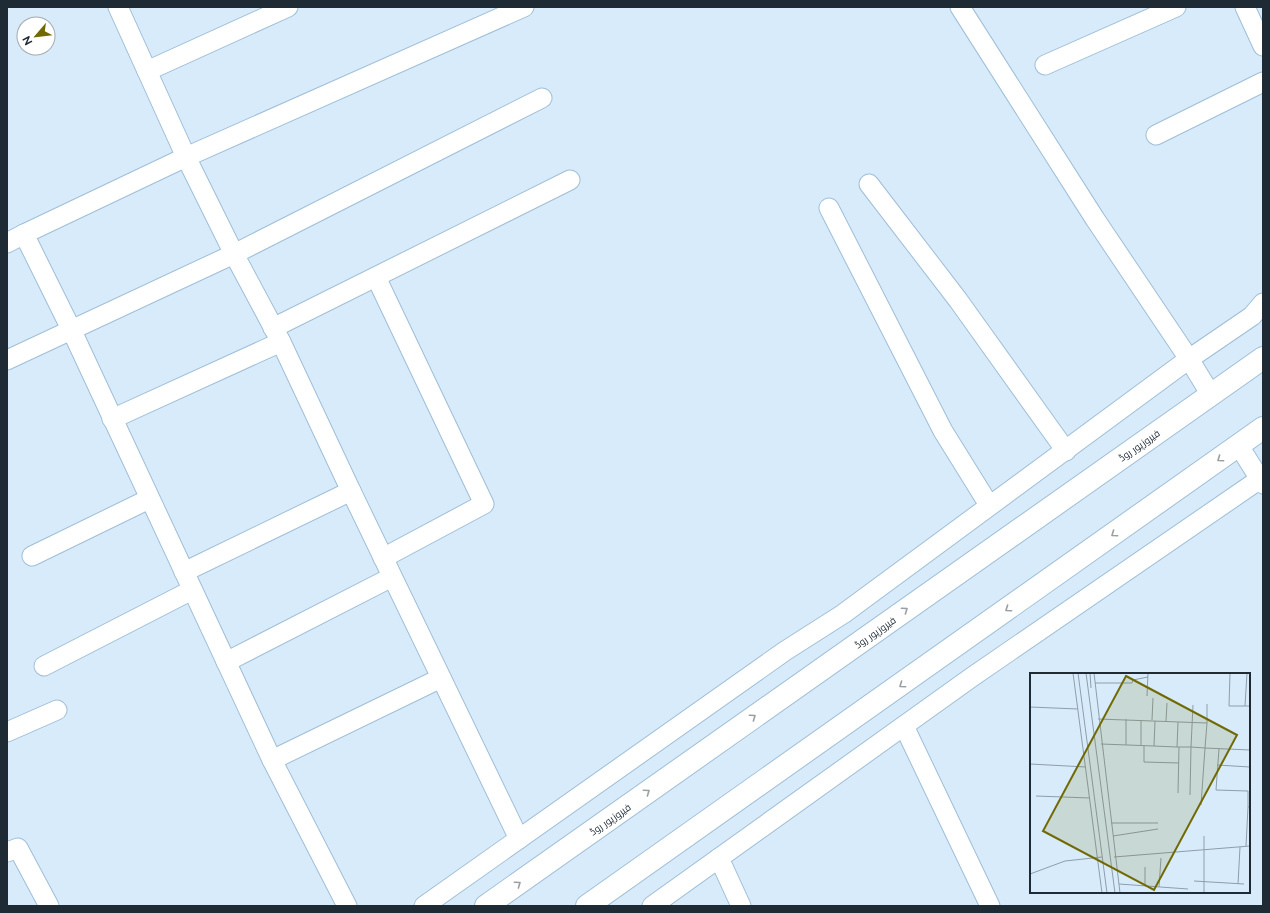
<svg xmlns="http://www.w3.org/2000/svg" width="1270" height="913" font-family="Raleway,Cairo,sans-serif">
<rect width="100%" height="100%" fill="#d8ebfa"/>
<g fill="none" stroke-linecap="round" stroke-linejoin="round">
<g stroke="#9fbed7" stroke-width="21">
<g id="street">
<path d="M118,7L186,157L524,7"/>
<path d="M960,7L1095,219L1189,359L1211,395"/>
<path d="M1245,7L1263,46"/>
<path d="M1045,65L1176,7"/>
<path d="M147,71L288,7"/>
<path d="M1156,135L1263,82"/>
<path d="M869,184L958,300L1066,451"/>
<path d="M829,208L943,431L989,505"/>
<path d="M24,234L186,157L234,254L542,98"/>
<path d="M7,243L24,234L71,329L272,760L347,906"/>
<path d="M376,277L484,504L383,558"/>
<path d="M273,328L570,180"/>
<path d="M7,360L234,254L281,342"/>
<path d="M112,419L281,342L351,491"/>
<path d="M1239,446L1263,484"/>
<path d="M32,556L149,499"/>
<path d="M184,572L351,491L519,839"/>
<path d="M226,662L392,577"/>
<path d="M44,666L192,590"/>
<path d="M904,726L990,906"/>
<path d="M7,732L57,710"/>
<path d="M272,760L441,678"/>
<path d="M7,852L18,848L49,906"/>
<path d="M719,858L741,906"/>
<path d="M424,906L785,651L843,614L1189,359L1252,316L1263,303"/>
<path d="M652,906L972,677L1263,477"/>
</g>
</g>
<g stroke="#9fbed7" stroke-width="24">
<g id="highway">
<path d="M486,906L1263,358"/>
<path d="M587,906L1263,428"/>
</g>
</g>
<use href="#street" stroke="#fff" stroke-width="19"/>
<use href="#highway" stroke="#fff" stroke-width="22"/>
</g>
<defs><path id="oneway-chevron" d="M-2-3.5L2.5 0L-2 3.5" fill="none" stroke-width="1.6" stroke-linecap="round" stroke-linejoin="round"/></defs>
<g stroke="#9a9fa4">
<use href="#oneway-chevron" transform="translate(1220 459) rotate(145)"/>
<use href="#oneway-chevron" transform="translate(1114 534) rotate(145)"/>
<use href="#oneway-chevron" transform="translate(1008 609) rotate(145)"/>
<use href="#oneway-chevron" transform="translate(905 610) rotate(-35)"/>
<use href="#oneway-chevron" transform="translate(902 685) rotate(145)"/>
<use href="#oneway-chevron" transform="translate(753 717) rotate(-35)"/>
<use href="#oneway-chevron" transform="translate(647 792) rotate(-35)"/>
<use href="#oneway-chevron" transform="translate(518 884) rotate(-35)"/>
</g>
<g text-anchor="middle" stroke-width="4" stroke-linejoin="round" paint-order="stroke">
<g font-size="10" fill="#1e2a34" stroke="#fff">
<text transform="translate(1139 445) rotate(-35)" y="4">فیروزپور روڈ</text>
<text transform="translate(875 632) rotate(-35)" y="4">فیروزپور روڈ</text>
<text transform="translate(610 819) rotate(-35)" y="4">فیروزپور روڈ</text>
</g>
</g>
<g transform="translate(1030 673)">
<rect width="220" height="220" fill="#d8ebfa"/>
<path fill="none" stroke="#8e9eab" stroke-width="1" d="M43,0L72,220M48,0L77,220M56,0L85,220M60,0L61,15M64,0L90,220M200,0L199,33H220M65,10H102L103,7L118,4M117,23L118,0M215,33L217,0M0,34L48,36M68,46L177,50V31M122,47L123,25M136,48L137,30M71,71L124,73L125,48M96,72V46M111,73V47M114,73V89L149,90M124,73L147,74L148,49M147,74H161L163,32M189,76L186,117L218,118V134M0,91L56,94M187,92L220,94M148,120L149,74M160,122L161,74L175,75L177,50M6,123L60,125M171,132L175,75L220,77M81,150H128M83,163L128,156M216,173L218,134H220M84,184L220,173M0,201L35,188L72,184M164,208L214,211M89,211L158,216M208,211L210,174M115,213V194M129,214L131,185M174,220V163"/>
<path fill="#716901" fill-opacity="0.15" stroke="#716901" stroke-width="2" d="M96,3L207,62L124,217L13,158Z"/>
<rect width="220" height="220" fill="none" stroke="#1e2a34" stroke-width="2"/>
</g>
<rect width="1270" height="913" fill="none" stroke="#1e2a34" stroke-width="16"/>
<g transform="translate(36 36) rotate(242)"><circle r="19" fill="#ffffff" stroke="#a5aaae"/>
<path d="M0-3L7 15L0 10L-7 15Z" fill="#716901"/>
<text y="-6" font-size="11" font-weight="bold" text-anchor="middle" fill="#1e2a34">N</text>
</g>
</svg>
